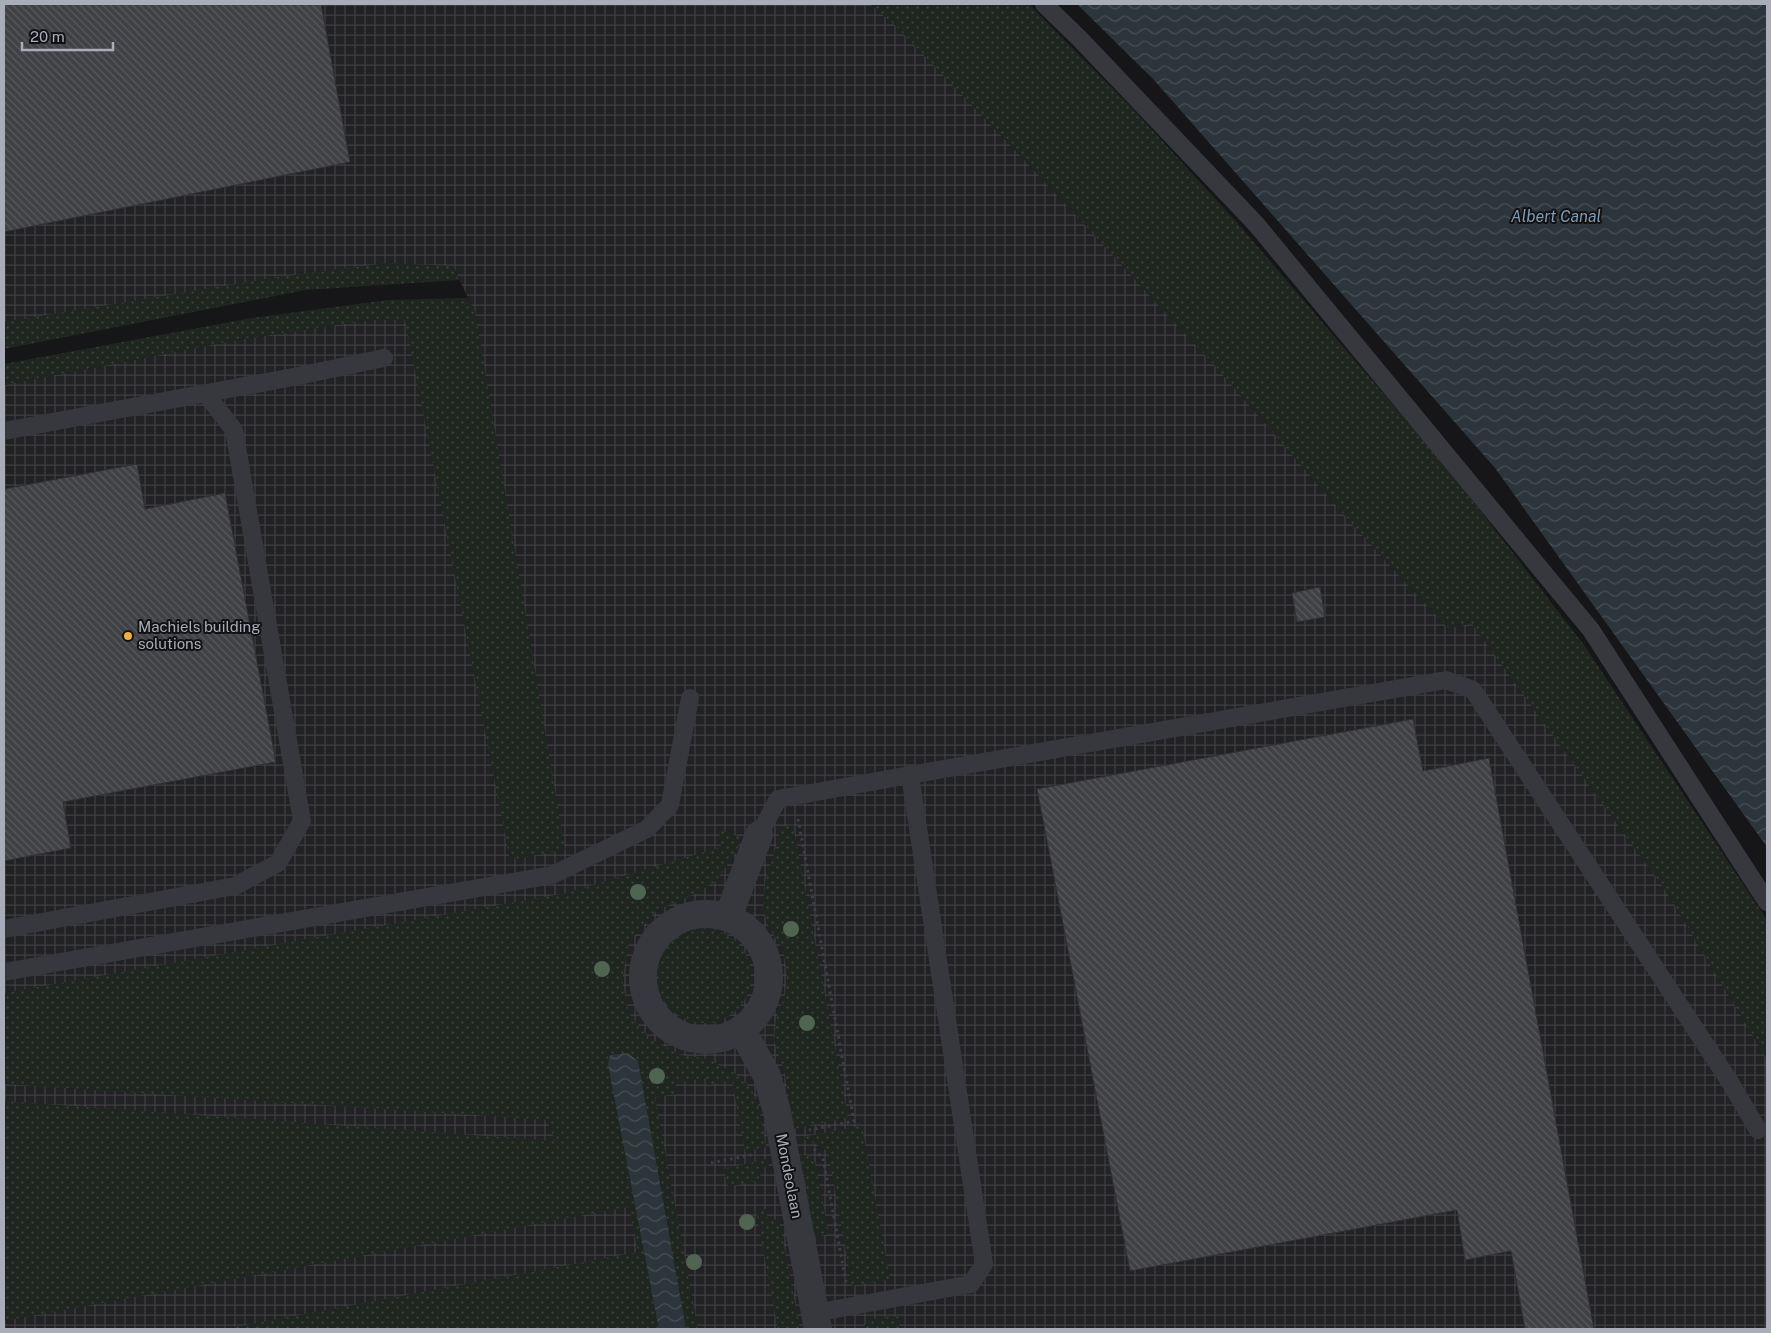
<svg xmlns="http://www.w3.org/2000/svg" width="1771" height="1333" font-family="'Public Sans',sans-serif">
<defs>
<pattern id="industrial-grid" width="8" height="8" patternUnits="userSpaceOnUse" patternTransform="scale(1.25)"><rect width="8" height="8" fill="#222225"/><path d="M0 4h8M4 0v8" fill="none" stroke="#3f3f43"/></pattern>
<pattern id="grass-dots" width="8" height="8" patternUnits="userSpaceOnUse" patternTransform="scale(1.25)"><rect width="8" height="8" fill="#1e261f"/><path d="M2 2h.1M6 6h.1" fill="none" stroke="#3c433d" stroke-width="1.8" stroke-linecap="round"/></pattern>
<pattern id="water-waves" width="16" height="10" patternUnits="userSpaceOnUse" patternTransform="scale(1.25)"><rect width="16" height="10" fill="#2c353c"/><path d="M0 5q4-4 8 0t8 0" fill="none" stroke="#485056"/></pattern>
<pattern id="building-back-hatch" width="6" height="6" patternUnits="userSpaceOnUse" patternTransform="scale(1.25)"><rect width="6" height="6" fill="#404145"/><path d="M-1 5l2 2M0 0l6 6M5-1l2 2" fill="none" stroke="#595a5e"/></pattern>
</defs>
<rect width="100%" height="100%" fill="#161618"/>
<path fill="url(#industrial-grid)" d="M4,4H870L896,26L1021,156L1217,368L1353,525L1448,628L1472,623L1666,891L1767,1059V1329H4V385L237,340L369,320H405L474,311L453,266L4,322Z"/>
<g fill="url(#grass-dots)">
<path d="M870,4H1029L1133,109L1241,227L1452,474L1584,645L1767,920V1059L1666,891L1472,624L1448,628L1353,525L1217,368L1021,156L896,26Z"/>
<path d="M387,263L453,266L459,280L306,290L4,349V322L279,277Z"/>
<path d="M467,298L475,311L565,850L510,860L405,320H369L237,340L4,385V364L252,318L388,300Z"/>
<path d="M793,825L848,1117L794,1129L785,1075L774,1040L776,1019L785,994L787,973L783,950L769,928L763,910L765,882L779,837L780,827Z"/>
<path d="M719,830L741,837L737,851L716,881L695,894L657,910L629,942L622,980L629,1013L649,1038L681,1055L708,1059L736,1074L752,1090L760,1111L766,1147L745,1152L732,1080L708,1085L706,1078L676,1083L677,1094L655,1097L698,1329H225L638,1252L629,1207L4,1321V1101L555,1141L547,1120L4,1084V993L566,893L721,847Z"/>
<circle cx="704" cy="976" r="47"/>
<path d="M862,1126L890,1279L852,1286L828,1152C817,1144 810,1140 796,1138Z"/>
<path d="M800,1154L809,1156L815,1162L829,1234L815,1237Z"/>
<path d="M767,1159L769,1166L758,1169L762,1180L728,1187L723,1169Z"/>
<path d="M766,1209L768,1221L779,1219L800,1329H778L756,1211Z"/>
<path d="M898,1316L900,1329H862L868,1320Z"/>
</g>
<g fill="url(#water-waves)">
<path d="M1077,4H1767V847L1495,468L1154,80Z"/>
<path d="M628,1053L638,1061L686,1329H659L608,1065L610,1055Z"/>
</g>
<g fill="url(#building-back-hatch)" stroke="#303034">
<path d="M4,4H321L350,162L4,232Z"/>
<path d="M137,464L145,509L225,493L276,762L63,802L71,848L4,861V489Z"/>
<path d="M1320,587L1325,617L1297,622L1292,593Z"/>
<path d="M1413,719L1423,771L1489,758L1594,1329H1525L1511,1251L1465,1260L1457,1210L1130,1271L1037,789Z"/>
</g>
<g fill="none" stroke-linecap="round" stroke-linejoin="round">
<g stroke="#3d3f44" stroke-width="3" stroke-dasharray="2.5 4" stroke-linecap="butt">
<path d="M798,819L854,1121L809,1130"/>
<path d="M814,1149L823,1159L846,1282"/>
<path d="M711,1163L756,1154"/>
</g>
<g stroke="#37383d" stroke-width="18">
<path d="M1044,4L1080,39L1256,224L1591,630L1767,902"/>
<path d="M4,431L293,377L384,358"/>
<path d="M910,775L1446,680L1473,690L1730,1082L1758,1130"/>
<path d="M759,835L778,799L910,775L984,1264L971,1284L815,1313"/>
<path d="M4,929L235,886L278,863L302,821L234,430L205,393"/>
<path d="M4,972L552,875L647,829L670,805L690,698"/>
</g>
<g stroke="#37383d" stroke-width="28">
<circle cx="706" cy="977" r="63"/>
<path d="M728,917L759,835"/>
<path d="M742,1030L767,1076L777,1112L818,1329"/>
</g>
</g>
<g fill="#506452">
<circle cx="638" cy="892" r="8"/>
<circle cx="791" cy="929" r="8"/>
<circle cx="602" cy="969" r="8"/>
<circle cx="807" cy="1023" r="8"/>
<circle cx="657" cy="1076" r="8"/>
<circle cx="747" cy="1222" r="8"/>
<circle cx="694" cy="1262" r="8"/>
</g>
<circle fill="#f2b134" stroke="#111113" stroke-width="2" cx="128" cy="636" r="5"/>
<g text-anchor="middle" stroke-width="4" stroke-linejoin="round" paint-order="stroke">
<g font-size="15" fill="#a8adb8" stroke="#111113" text-anchor="start">
<text x="138" y="632">Machiels building<tspan x="138" dy="17">solutions</tspan></text>
</g>
<g font-size="15" fill="#a8adb8" stroke="#111113">
<text transform="translate(789 1176) rotate(79)" y="5">Mondeolaan</text>
</g>
<g font-size="16" font-style="italic" fill="#7f9bb3" stroke="#111113">
<text x="1556" y="222">Albert Canal</text>
</g>
</g>
<rect width="1771" height="1333" fill="none" stroke="#a8adb8" stroke-width="10"/>
<path d="M22 42v8h91v-8" fill="none" stroke="#a8adb8" stroke-width="2.5"/>
<text x="30" y="42" font-size="15" fill="#a8adb8" stroke="#111113" stroke-width="4" paint-order="stroke">20 m</text>
</svg>
